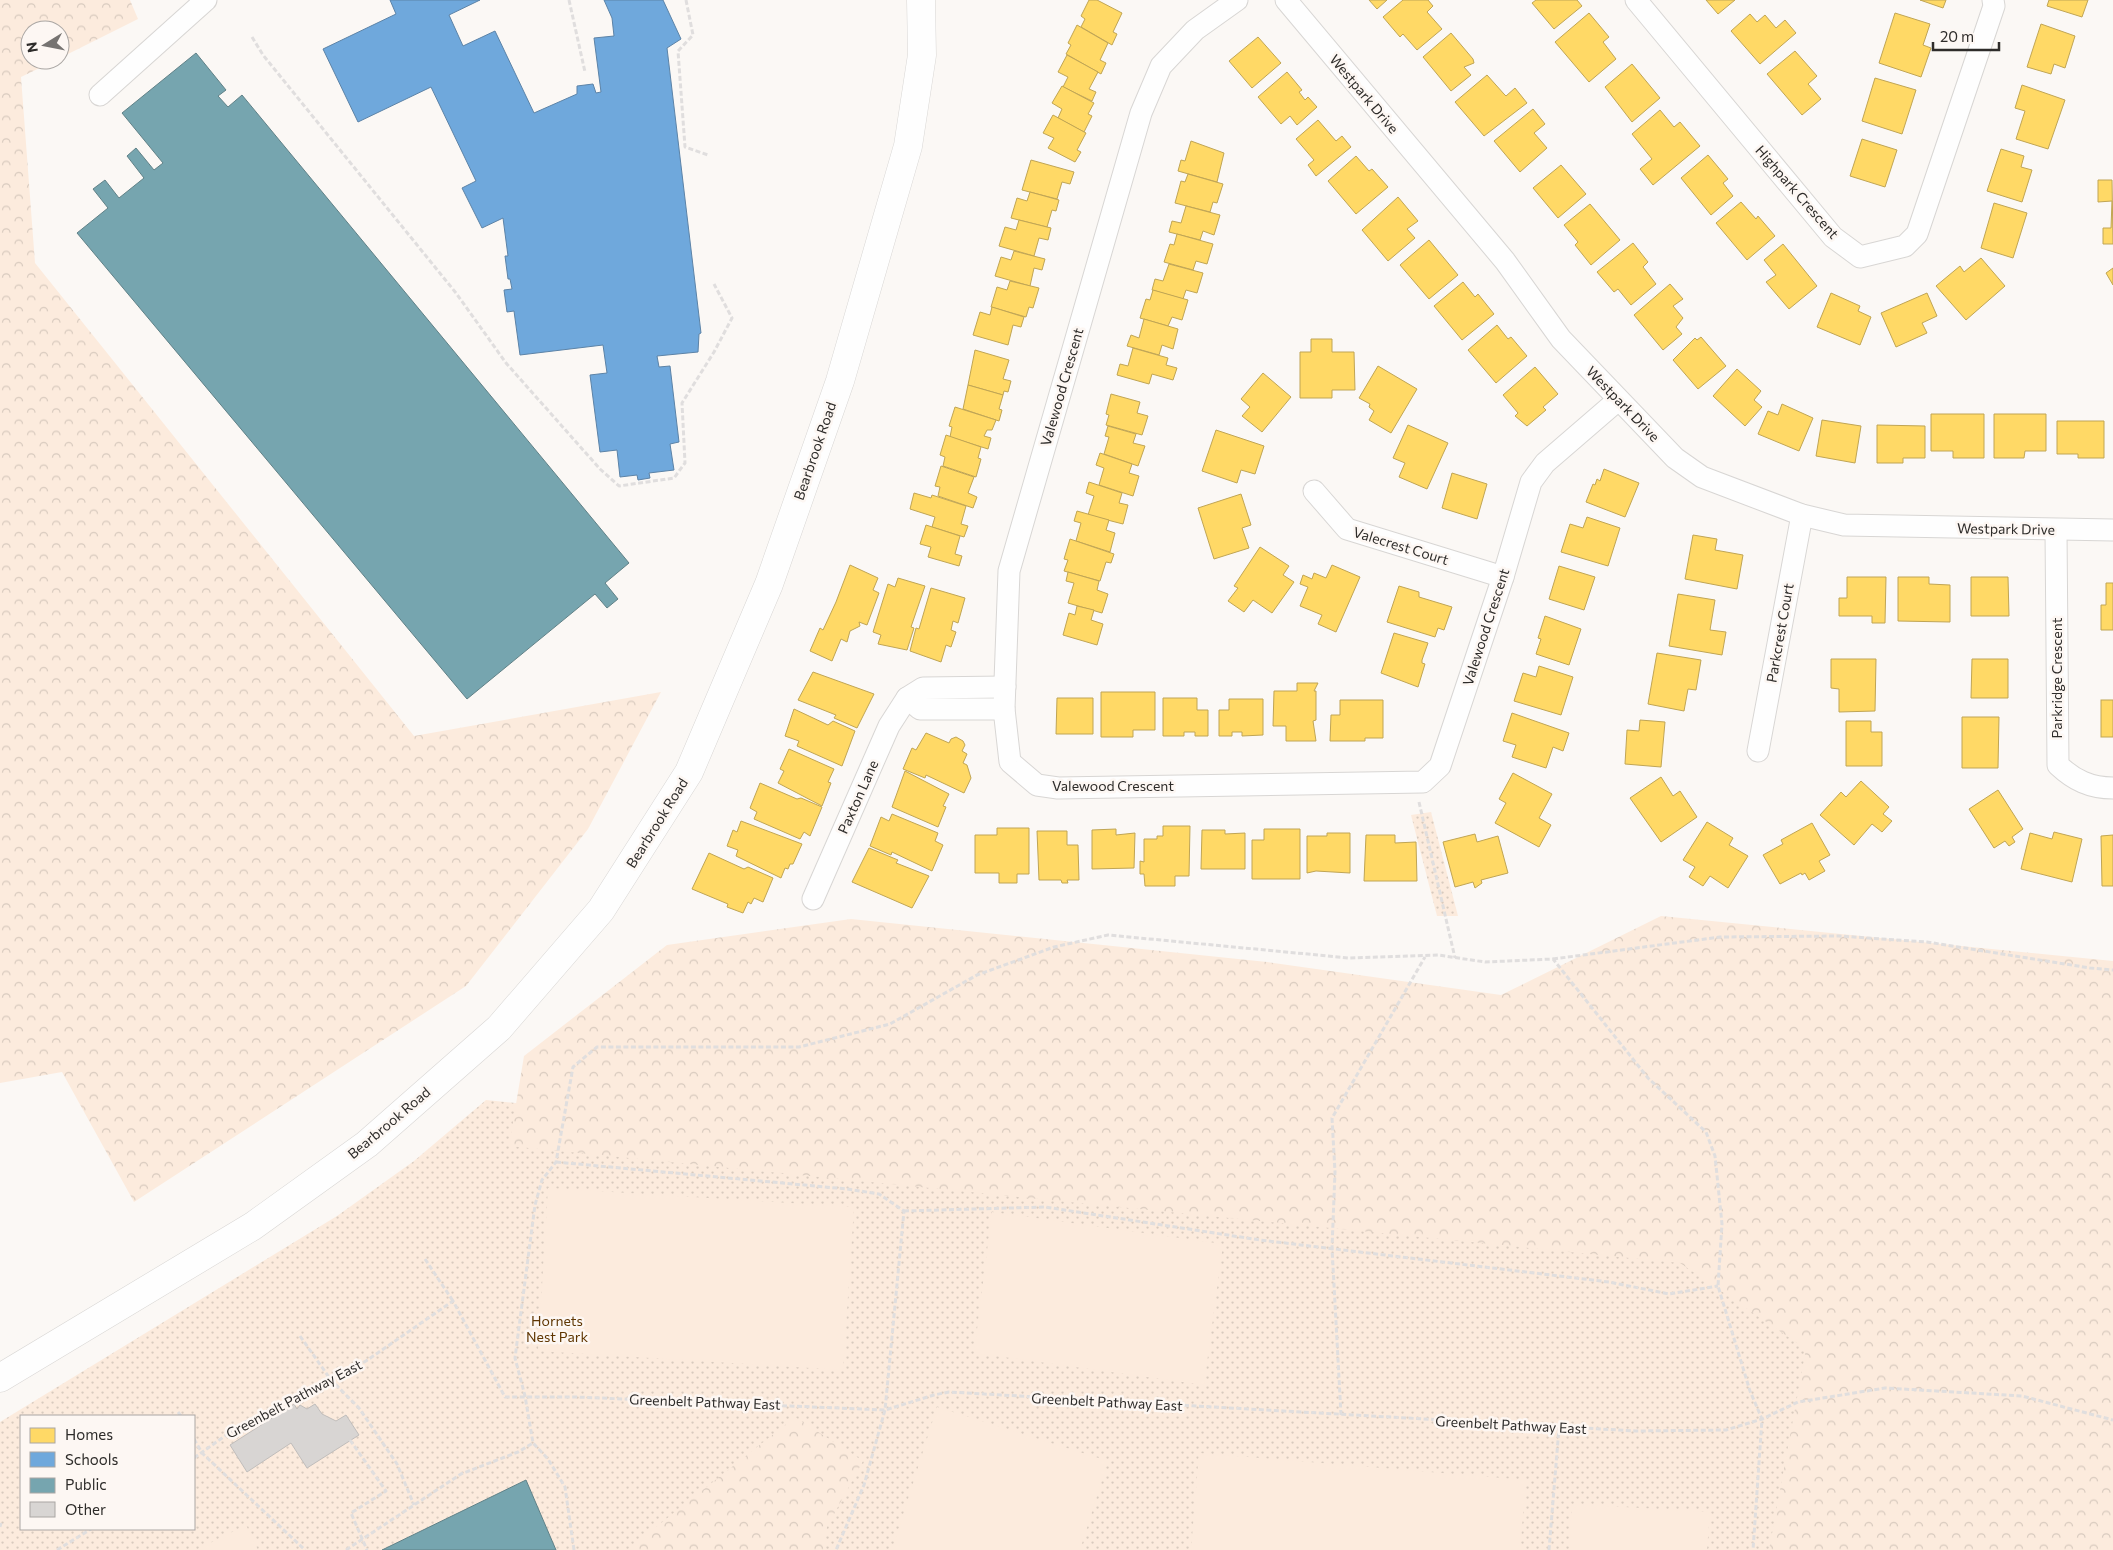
<svg xmlns="http://www.w3.org/2000/svg" width="2113" height="1550" font-family="Commissioner,sans-serif">
<defs>
<pattern id="grass-dots" width="8" height="8" patternUnits="userSpaceOnUse" patternTransform="scale(1.25)"><rect width="8" height="8" fill="#fcebdd"/><path d="M2 2h.1M6 6h.1" fill="none" stroke="#d8cabe" stroke-width="1.8" stroke-linecap="round"/></pattern>
<pattern id="forest-crowns" width="20" height="18" patternUnits="userSpaceOnUse" patternTransform="scale(1.25)"><rect width="20" height="18" fill="#fcebdd"/><path d="M2 6a3 3 0 1 1 6 0M12 15a3 3 0 1 1 6 0" fill="none" stroke="#d8cabe"/></pattern>
</defs>
<rect width="100%" height="100%" fill="#fbf8f5"/>
<g fill="url(#grass-dots)" fill-rule="evenodd">
<path d="M1431,812L1458,916H1437L1411,815Z"/>
<path d="M486,1100L1707,1225L1841,1347L1809,1550H0V1422L337,1216L414,1161ZM21,1416H194V1529H21Z"/>
</g>
<g fill="url(#forest-crowns)">
<path d="M0,0H130L138,19L60,58V30H30V60H56L21,77L35,263L414,736L661,692L588,829L466,986L134,1202L62,1072L0,1083Z"/>
<path d="M1661,916L2113,961V1550H1769L1806,1349L1680,1263L509,1146L524,1056L667,945L851,919L1267,962L1501,995Z"/>
<path d="M795,1417L863,1461L827,1527L824,1550H627Z"/>
</g>
<g fill="#fcebdd">
<path d="M548,1188L854,1207L843,1370L538,1351Z"/>
<path d="M992,1212L1223,1244L1204,1385L974,1353Z"/>
<path d="M937,1407L1108,1461L1080,1550H892Z"/>
<path d="M1199,1453L1526,1480L1520,1550H1191Z"/>
<path d="M1572,1504L1710,1512L1707,1550H1569Z"/>
<path d="M246,1525L258,1550H196Z"/>
</g>
<g fill="#ffd966" stroke="#c0a554">
<path d="M1089,0H1097L1122,13L1113,32L1117,34L1112,45L1081,27L1085,19L1081,16Z"/>
<path d="M1369,0H1387L1377,9Z"/>
<path d="M1403,0H1428L1433,6L1427,12L1442,29L1417,50L1403,34L1400,37L1383,17Z"/>
<path d="M1536,0H1577L1582,6L1554,29L1532,3Z"/>
<path d="M1706,0H1735L1718,14Z"/>
<path d="M1920,0H1946L1943,8Z"/>
<path d="M2049,0H2088L2082,17L2047,6Z"/>
<path d="M1589,13L1609,37L1603,42L1616,59L1589,82L1555,42Z"/>
<path d="M1895,13L1930,24L1923,45L1931,48L1921,77L1879,63Z"/>
<path d="M1750,14L1757,22L1765,15L1776,28L1785,20L1796,33L1760,64L1731,31Z"/>
<path d="M2041,24L2075,36L2065,68L2054,64L2051,74L2027,67Z"/>
<path d="M1077,25L1108,43L1100,60L1106,63L1101,74L1066,54L1071,45L1068,43Z"/>
<path d="M1451,33L1473,59L1474,63L1464,67L1471,75L1451,91L1423,57Z"/>
<path d="M1258,37L1281,63L1252,88L1229,61Z"/>
<path d="M1795,51L1817,76L1808,84L1821,99L1802,115L1767,74Z"/>
<path d="M1067,55L1098,72L1089,89L1096,92L1092,101L1063,87L1068,77L1058,72Z"/>
<path d="M1632,64L1660,98L1632,122L1605,87Z"/>
<path d="M1287,72L1302,90L1299,92L1305,100L1308,97L1317,107L1297,125L1290,116L1281,124L1258,97Z"/>
<path d="M1487,75L1504,94L1506,96L1515,88L1527,103L1484,136L1455,102Z"/>
<path d="M1875,78L1916,90L1902,134L1862,121Z"/>
<path d="M2022,85L2065,100L2048,149L2016,139L2025,111L2015,108Z"/>
<path d="M1062,86L1094,103L1088,114L1092,116L1084,132L1058,118L1062,109L1052,103Z"/>
<path d="M1533,109L1545,124L1534,133L1547,148L1520,172L1494,141Z"/>
<path d="M1660,110L1674,127L1680,122L1700,146L1653,185L1640,169L1652,159L1632,134Z"/>
<path d="M1053,115L1086,133L1077,150L1081,152L1075,162L1048,148L1054,138L1043,133Z"/>
<path d="M1318,120L1336,141L1342,136L1351,147L1316,176L1308,165L1314,160L1296,139Z"/>
<path d="M1862,139L1897,150L1885,187L1850,176Z"/>
<path d="M1191,141L1224,153L1217,182L1178,171L1181,160L1185,161Z"/>
<path d="M2001,149L2024,156L2021,167L2032,170L2022,202L1987,191Z"/>
<path d="M1708,155L1728,179L1723,183L1733,196L1711,215L1681,178Z"/>
<path d="M1356,156L1369,171L1372,169L1388,187L1356,214L1328,181Z"/>
<path d="M1031,160L1074,172L1070,184L1062,182L1057,199L1022,190Z"/>
<path d="M1561,165L1586,194L1558,218L1533,188Z"/>
<path d="M1188,174L1223,184L1217,203L1213,202L1210,212L1175,203L1181,181L1185,182Z"/>
<path d="M2098,180H2112L2113,244H2103V228H2111L2112,201L2098,202Z"/>
<path d="M1030,192L1059,200L1056,211L1052,210L1047,227L1011,218L1017,198L1027,201Z"/>
<path d="M1398,197L1418,221L1407,229L1415,238L1388,261L1362,230Z"/>
<path d="M1741,202L1756,219L1758,216L1775,236L1747,260L1716,223Z"/>
<path d="M1994,203L2027,213L2013,258L1981,248Z"/>
<path d="M1590,204L1620,240L1591,265L1575,245L1578,242L1564,225Z"/>
<path d="M1186,206L1220,215L1214,235L1203,231L1200,240L1169,232L1172,221L1181,223Z"/>
<path d="M1019,220L1051,228L1048,240L1039,238L1034,256L999,246L1005,227L1016,230Z"/>
<path d="M1177,234L1213,244L1207,264L1196,261L1193,270L1164,262L1170,244L1174,245Z"/>
<path d="M1429,240L1458,275L1429,299L1400,265Z"/>
<path d="M1633,243L1648,262L1643,267L1656,284L1631,305L1618,289L1614,292L1597,272Z"/>
<path d="M1783,244L1817,286L1789,309L1766,282L1776,275L1764,260Z"/>
<path d="M1014,251L1045,259L1042,270L1034,268L1030,286L995,276L1001,257L1011,260Z"/>
<path d="M1981,258L2005,286L1966,320L1936,286L1960,266L1964,272Z"/>
<path d="M1169,264L1203,273L1197,293L1186,290L1183,299L1152,290L1155,279L1163,281Z"/>
<path d="M2113,268V285L2106,273Z"/>
<path d="M1010,281L1039,288L1033,308L1029,307L1026,317L991,307L997,287L1007,290Z"/>
<path d="M1463,282L1475,297L1478,294L1494,314L1462,340L1434,306Z"/>
<path d="M1670,284L1683,299L1673,306L1683,318L1676,327L1682,334L1663,350L1634,315Z"/>
<path d="M1153,290L1188,300L1182,320L1172,317L1168,326L1140,318L1146,299L1150,300Z"/>
<path d="M1831,293L1860,306L1858,311L1871,317L1860,345L1817,327Z"/>
<path d="M1927,293L1937,316L1922,323L1927,333L1896,347L1881,313Z"/>
<path d="M992,307L1024,317L1021,327L1013,325L1008,345L973,335L980,312L990,315Z"/>
<path d="M1144,319L1178,329L1173,349L1162,345L1159,355L1127,346L1131,335L1139,338Z"/>
<path d="M1497,325L1508,339L1511,337L1527,356L1496,383L1468,350Z"/>
<path d="M1701,337L1726,366L1698,389L1673,360L1695,338L1697,340Z"/>
<path d="M1311,339H1332V352H1354L1355,390H1332V398H1300V352H1311Z"/>
<path d="M1133,348L1168,358L1166,365L1177,368L1173,380L1152,374L1149,384L1117,375L1120,364L1128,366Z"/>
<path d="M975,350L1009,360L1003,379L1011,381L1008,392L1004,391L1003,395L968,385Z"/>
<path d="M1378,366L1417,389L1391,433L1369,420L1374,411L1369,407L1370,404L1359,398Z"/>
<path d="M1535,367L1558,394L1543,407L1546,410L1527,426L1515,416L1518,413L1503,395Z"/>
<path d="M1737,369L1761,391L1754,400L1762,407L1745,426L1713,396Z"/>
<path d="M1263,373L1291,397L1262,432L1242,416L1250,407L1241,399Z"/>
<path d="M968,385L1003,395L999,409L1002,410L999,421L963,409Z"/>
<path d="M1111,394L1140,402L1137,413L1148,416L1142,435L1106,425L1109,415L1106,414Z"/>
<path d="M1782,404L1813,418L1799,451L1758,434L1768,411L1778,415Z"/>
<path d="M955,407L996,420L992,430H987L984,436L991,438L988,449L950,437L952,427L949,426Z"/>
<path d="M1931,414H1984V458H1953V451H1931Z"/>
<path d="M1994,414H2046V451H2025L2024,458H1994Z"/>
<path d="M1822,420L1861,426L1855,463L1816,456Z"/>
<path d="M2057,421H2104V458H2078V454H2057Z"/>
<path d="M1408,425L1448,443L1427,489L1399,477L1405,463L1393,458Z"/>
<path d="M1877,425L1925,426V458H1903V463H1877Z"/>
<path d="M1108,426L1136,434L1133,443L1145,446L1138,466L1104,454L1109,437L1105,436Z"/>
<path d="M1216,430L1264,446L1255,474L1241,470L1237,483L1202,471Z"/>
<path d="M946,435L981,447L978,458L981,459L976,477L943,466L945,457L940,455Z"/>
<path d="M1100,453L1132,464L1129,473L1139,476L1133,496L1099,485L1104,468L1096,465Z"/>
<path d="M941,466L974,477L968,493L977,497L973,508L938,496L940,487L935,486Z"/>
<path d="M1604,469L1639,483L1625,517L1586,502L1593,484L1595,485L1597,479L1600,481Z"/>
<path d="M1452,473L1487,484L1477,519L1442,508Z"/>
<path d="M1089,482L1122,493L1119,503L1128,505L1123,524L1088,515L1094,496L1086,493Z"/>
<path d="M914,493L931,498L932,495L966,506L961,524L968,526L964,537L932,527L935,517L910,509Z"/>
<path d="M1241,494L1251,525L1242,528L1249,548L1214,559L1198,508Z"/>
<path d="M1077,511L1109,520L1106,530L1115,533L1110,552L1076,541L1081,523L1074,521Z"/>
<path d="M1587,517L1620,528L1608,566L1561,552L1570,524L1583,528Z"/>
<path d="M926,525L960,536L955,554L962,556L959,566L928,557L931,547L920,544Z"/>
<path d="M1693,535L1717,539L1715,550L1743,555L1737,589L1685,579Z"/>
<path d="M1070,539L1114,554L1111,563L1106,562L1100,581L1064,571L1068,560L1064,559Z"/>
<path d="M1260,547L1289,566L1283,575L1294,582L1272,613L1253,600L1244,612L1228,601L1238,588L1234,586Z"/>
<path d="M850,565L878,578L873,590L879,593L867,625L859,622L860,626L850,631L847,642L841,639L832,661L810,651L820,628L823,630L836,602Z"/>
<path d="M1332,565L1360,577L1336,632L1318,624L1322,615L1300,606L1308,587L1300,584L1303,575L1312,579L1314,573L1326,578Z"/>
<path d="M1559,566L1595,577L1584,610L1549,599Z"/>
<path d="M1068,572L1099,581L1097,590L1108,594L1102,613L1068,603L1074,583L1066,581Z"/>
<path d="M1847,577H1886L1885,623H1872V616H1839V598H1847Z"/>
<path d="M1898,577H1929V584L1950,585V622L1898,621Z"/>
<path d="M1971,577H2008L2009,616H1971Z"/>
<path d="M898,578L925,586L911,627L914,628L907,650L878,644L881,635L873,632L888,584L895,587Z"/>
<path d="M2106,583H2113V630H2101V605H2106Z"/>
<path d="M1399,586L1419,592V597L1452,607L1444,630L1438,628L1435,637L1387,622Z"/>
<path d="M931,588L965,598L958,623L953,621L951,630L956,632L951,647L946,645L941,662L910,651L916,628L919,629Z"/>
<path d="M1678,594L1715,600L1710,630L1726,632L1722,655L1669,646Z"/>
<path d="M1077,606L1094,610L1091,620L1103,624L1097,645L1063,635L1069,613L1075,615Z"/>
<path d="M1545,616L1581,629L1569,665L1536,654L1541,639L1538,638Z"/>
<path d="M1394,633L1428,643L1422,660V663L1425,664L1418,687L1381,673Z"/>
<path d="M1657,653L1701,660L1696,690L1688,689L1684,711L1648,704Z"/>
<path d="M1831,659H1876L1875,711L1839,712V689L1831,688Z"/>
<path d="M1972,659H2008V698H1971Z"/>
<path d="M1539,666L1573,677L1561,715L1514,701L1523,673L1536,677Z"/>
<path d="M813,672L874,694L857,728L834,718L836,715L798,700Z"/>
<path d="M1297,683H1318L1314,691H1316V720L1313,721L1316,741H1286V726H1273L1274,691H1297Z"/>
<path d="M1101,692H1155V730H1133V737H1101Z"/>
<path d="M1057,698H1093V734H1056Z"/>
<path d="M1163,698H1197V710H1208V736H1195V732H1184V736H1163Z"/>
<path d="M1229,699H1263V735L1242,736V732H1232V736H1219V710H1229Z"/>
<path d="M1340,700H1383V738H1365V741H1330L1331,715H1340Z"/>
<rect x="2101" y="700" width="12" height="37"/>
<path d="M794,709L828,725L833,721L855,731L842,766L797,746L799,741L785,736Z"/>
<path d="M1512,713L1569,733L1563,751L1553,747L1546,768L1512,757L1516,745L1503,741Z"/>
<path d="M1962,717H1999L1998,768H1962Z"/>
<path d="M1640,720L1665,722L1661,767L1625,764L1627,730L1639,731Z"/>
<path d="M1846,721H1871V732H1882V766H1846Z"/>
<path d="M926,733L949,743L951,739L956,737L963,741L965,745L962,751L967,754L963,763L967,765L971,778L964,793L926,775L925,778L903,769L912,748L916,750Z"/>
<path d="M789,749L834,769L828,782L831,783L822,806L778,783L784,771L780,769Z"/>
<path d="M905,771L949,794L943,806L946,807L938,827L892,807Z"/>
<path d="M1513,773L1552,794L1539,818L1551,825L1539,847L1495,823L1506,803L1499,799Z"/>
<path d="M1661,777L1673,796L1680,791L1697,817L1661,842L1630,798Z"/>
<path d="M1861,781L1889,807L1883,814L1892,821L1882,832L1872,824L1854,845L1820,815L1841,792L1846,797Z"/>
<path d="M760,783L797,799L801,798L822,807L810,836L804,832L800,839L754,819L757,812L750,808Z"/>
<path d="M1998,790L2023,829L2012,837L2015,842L2009,846L2005,841L1994,848L1969,809Z"/>
<path d="M892,814L938,833L935,841L943,845L932,871L892,852L891,855L870,846L881,817L889,821Z"/>
<path d="M741,821L802,844L793,864H790L788,869L785,868L781,878L736,856L738,850L727,846L733,830L737,832Z"/>
<path d="M1707,822L1733,838L1729,845L1748,856L1728,888L1710,876L1703,886L1689,877L1695,867L1683,860Z"/>
<path d="M1812,823L1830,855L1819,861L1825,871L1809,880L1805,873L1802,875L1801,873L1780,884L1763,855L1783,844L1781,840Z"/>
<path d="M1163,826H1190L1189,876H1175V886H1145L1144,874H1140V861L1144,862V839H1157V836H1163Z"/>
<path d="M997,828H1029V874H1017V883H999V873H975V835H997Z"/>
<path d="M1116,829V835L1135,833L1134,868L1092,869V830Z"/>
<path d="M1264,829H1300V879H1252V840H1264Z"/>
<path d="M1202,830H1225V834L1245,833V869H1201Z"/>
<path d="M1037,831H1067V845H1078L1079,880H1067L1068,883H1062L1061,880H1039Z"/>
<path d="M2054,832L2082,839L2072,882L2021,869L2030,833L2052,839Z"/>
<path d="M1327,833H1350V873L1316,871L1307,873V836H1327Z"/>
<path d="M1475,834L1477,842L1498,836L1508,873L1481,880L1482,883L1475,888L1473,882L1455,887L1443,842Z"/>
<path d="M1366,835H1395V843L1416,842L1417,881H1364Z"/>
<path d="M2113,835V886H2102L2101,836Z"/>
<path d="M869,848L898,860L896,863L929,876L912,908L852,882Z"/>
<path d="M709,853L744,869L748,867L773,878L763,902L754,898L751,904L748,902L743,913L727,907L728,904L692,889Z"/>
</g>
<path fill="#6fa8dc" stroke="#5c83a7" d="M390,0H480L449,15L463,46L495,31L534,113L577,94V86L593,84L596,93L601,92L594,38L614,36L612,18L604,0H663L681,39L667,48L701,333L699,334L698,352L657,356L659,367L670,366L679,442L670,444L674,470L649,473L650,478L638,480L637,475L620,477L617,450L600,452L590,375L607,373L603,345L520,355L514,311L507,312L504,290L512,289L510,279H508L505,256H508L503,218L482,228L462,188L476,181L431,87L358,122L323,49L396,14Z"/>
<g fill="#76a5af" stroke="#608187">
<path d="M196,53L226,90L218,96L228,107L242,95L629,563L605,583L618,599L607,608L595,594L467,699L77,233L108,208L93,189L105,180L119,198L144,178L127,156L136,148L154,170L163,163L122,113Z"/>
<path d="M526,1480L556,1550H382Z"/>
</g>
<path fill="#d8d5d3" stroke="#c0bdbb" d="M294,1404L297,1409L300,1405L307,1409L315,1404L322,1414L336,1421L346,1415L359,1435L307,1468L291,1443L247,1472L230,1445Z"/>
<g fill="none" stroke-linecap="round" stroke-linejoin="round">
<g stroke="#d8d6d4" stroke-width="23">
<g id="street">
<path d="M1237,0L1195,30L1161,66L1141,113L1009,571L1004,709L1010,762L1037,785L1058,788L1423,782L1440,766L1503,577L1531,482L1545,463L1618,400"/>
<path d="M1286,0L1505,261L1561,339L1675,458L1702,477L1802,515L1844,525L2113,530"/>
<path d="M1636,0L1833,237L1860,257L1905,246L1917,234L1994,6L1993,0"/>
<path d="M100,95L206,0"/>
<path d="M1314,491L1347,529L1503,577"/>
<path d="M2056,530L2058,765C2074,780 2090,788 2113,788"/>
<path d="M1004,709H920L907,698L923,688L1005,687"/>
<path d="M1758,751L1802,515"/>
<path d="M813,899L889,726L907,698"/>
</g>
</g>
<g stroke="#d8d6d4" stroke-width="29">
<path id="secondary" d="M0,1378L253,1226L367,1144L499,1028L601,910L689,772L769,584L840,381L908,146L922,55L921,0"/>
</g>
<g stroke="#e0dede" stroke-width="3" stroke-dasharray="5 2.5" stroke-linecap="butt">
<path d="M569,0L585,72"/>
<path d="M686,0L693,35L678,51L685,147L708,155"/>
<path d="M252,37L263,55L456,293L506,363L600,469L619,486L674,478L685,463L682,403L714,352L732,318L714,284"/>
<path d="M1419,802L1455,958"/>
<path d="M1553,959L1720,937L1839,936L1927,942L2090,968L2113,970"/>
<path d="M556,1162L847,1189L879,1194L904,1211L885,1410L864,1485L836,1550"/>
<path d="M904,1211L1045,1207L1260,1240L1609,1282L1669,1294L1718,1286"/>
<path d="M425,1259L453,1301"/>
<path d="M300,1336L331,1380L359,1408L397,1464L414,1505"/>
<path d="M178,1412L181,1416"/>
<path d="M1341,1415L1332,1248L1335,1172L1332,1118L1425,957"/>
<path d="M194,1439L202,1453L305,1550"/>
<path d="M350,1440L386,1491L351,1513L367,1550"/>
<path d="M194,1458L243,1423L366,1361L453,1301L505,1397H576L885,1410L934,1395L949,1392L1636,1431L1726,1430L1762,1419L1798,1402L1885,1388L2022,1396L2113,1420"/>
<path d="M0,1527L1,1523"/>
<path d="M57,1550L91,1529"/>
<path d="M346,1550L461,1474L518,1452L533,1443"/>
<path d="M574,1550L565,1487L548,1459L533,1443L525,1396L515,1358L535,1205L542,1180L556,1162L573,1067L597,1047H799L890,1024L977,975L1054,947L1108,935L1349,958L1438,955L1485,962L1553,959L1648,1078L1706,1132L1715,1156L1722,1224L1718,1286L1750,1391L1762,1419L1753,1550"/>
<path d="M1549,1550L1559,1428"/>
</g>
<use href="#street" stroke="#fefefe" stroke-width="21"/>
<use href="#secondary" stroke="#fefefe" stroke-width="28"/>
</g>
<g text-anchor="middle" stroke-width="5" stroke-linejoin="round" paint-order="stroke">
<g font-size="14" fill="#2e2c2a" stroke="#fdf7f3">
<text transform="translate(1364 94) rotate(50)" y="5">Westpark Drive</text>
<text transform="translate(1797 192) rotate(49)" y="5">Highpark Crescent</text>
<text transform="translate(1062 387) rotate(-74)" y="5">Valewood Crescent</text>
<text transform="translate(1623 404) rotate(46)" y="5">Westpark Drive</text>
<text transform="translate(815 451) rotate(-71)" y="5">Bearbrook Road</text>
<text transform="translate(2006 529) rotate(1)" y="5">Westpark Drive</text>
<text transform="translate(1401 546) rotate(17)" y="5">Valecrest Court</text>
<text transform="translate(1486 627) rotate(-72)" y="5">Valewood Crescent</text>
<text transform="translate(1780 633) rotate(-80)" y="5">Parkcrest Court</text>
<text transform="translate(2057 678) rotate(-90)" y="5">Parkridge Crescent</text>
<text x="1113" y="791">Valewood Crescent</text>
<text transform="translate(858 797) rotate(-66)" y="5">Paxton Lane</text>
<text transform="translate(657 823) rotate(-58)" y="5">Bearbrook Road</text>
<text transform="translate(389 1123) rotate(-40)" y="5">Bearbrook Road</text>
<text transform="translate(294 1399) rotate(-28)" y="5">Greenbelt Pathway East</text>
<text transform="translate(705 1402) rotate(2)" y="5">Greenbelt Pathway East</text>
<text transform="translate(1107 1402) rotate(3)" y="5">Greenbelt Pathway East</text>
<text transform="translate(1511 1425) rotate(3)" y="5">Greenbelt Pathway East</text>
</g>
<g font-size="14" fill="#603703" stroke="#fdf7f3">
<text x="557" y="1326">Hornets<tspan x="557" dy="16">Nest Park</tspan></text>
</g>
</g>
<rect x="20" y="1415" width="175" height="115" fill="#fdf7f3" stroke="#aaa6a3"/>
<rect x="30" y="1428" width="25" height="15" fill="#ffd966" stroke="#aaa6a3"/>
<text x="65" y="1440" font-size="15" fill="#2e2c2a">Homes</text>
<rect x="30" y="1452" width="25" height="15" fill="#6fa8dc" stroke="#aaa6a3"/>
<text x="65" y="1465" font-size="15" fill="#2e2c2a">Schools</text>
<rect x="30" y="1478" width="25" height="15" fill="#76a5af" stroke="#aaa6a3"/>
<text x="65" y="1490" font-size="15" fill="#2e2c2a">Public</text>
<rect x="30" y="1502" width="25" height="15" fill="#d8d5d3" stroke="#aaa6a3"/>
<text x="65" y="1515" font-size="15" fill="#2e2c2a">Other</text>
<g transform="translate(45 45) rotate(260)"><circle r="24" fill="#fdf7f3" stroke="#aaa6a3"/>
<path d="M0-4L9 19L0 12L-9 19Z" fill="#767371"/>
<text y="-8" font-size="14" font-weight="bold" text-anchor="middle" fill="#2e2c2a">N</text>
</g>
<path d="M1933 42v8h66v-8" fill="none" stroke="#2e2c2a" stroke-width="2.5"/>
<text x="1940" y="42" font-size="15" fill="#2e2c2a" stroke="#fdf7f3" stroke-width="4" paint-order="stroke">20 m</text>
</svg>
